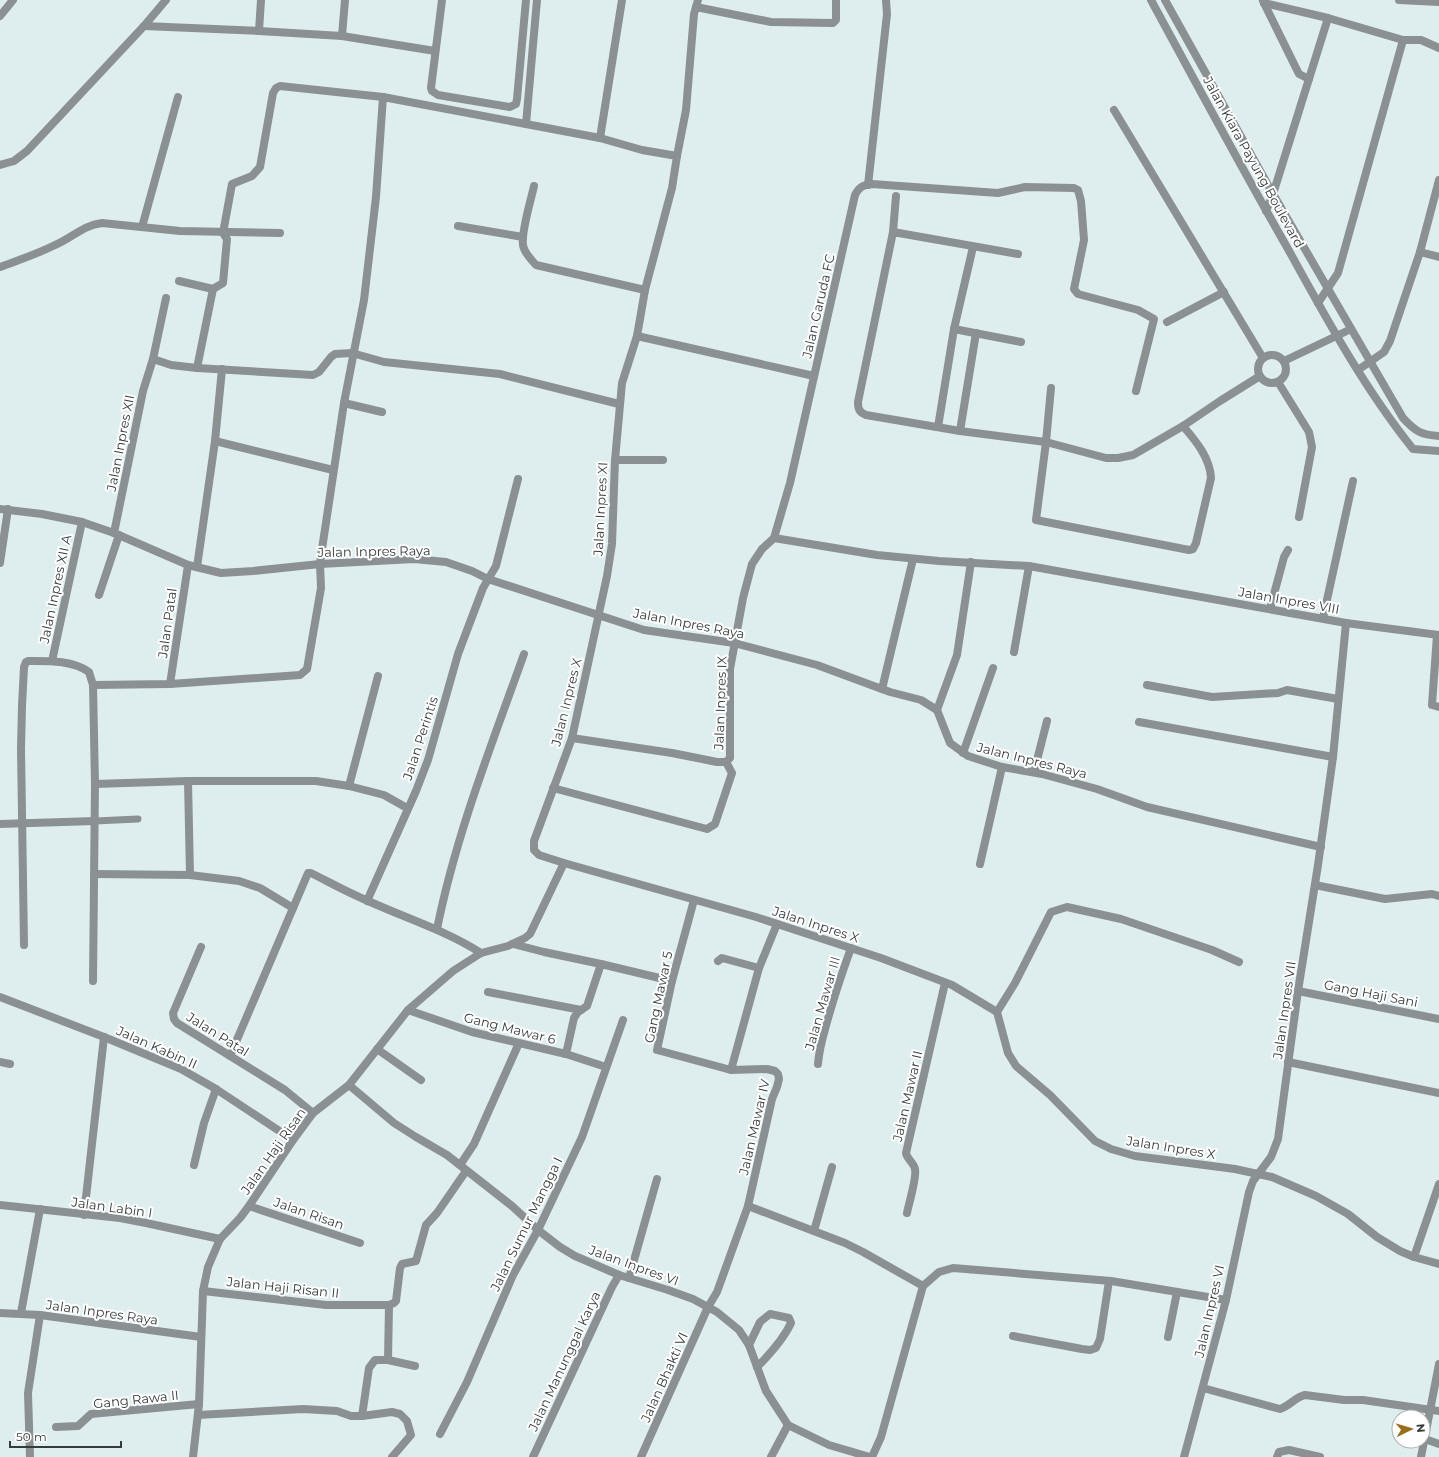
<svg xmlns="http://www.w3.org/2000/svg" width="1439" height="1457" font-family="Montserrat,sans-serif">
<rect width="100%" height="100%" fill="#deeeef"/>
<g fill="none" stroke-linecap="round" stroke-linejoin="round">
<path stroke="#8b9093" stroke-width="7" d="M95,821L138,819"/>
<g stroke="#8b9093" stroke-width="8">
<path d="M442,0L431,88L432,91L438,95L510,107L516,104L517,99L526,0"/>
<path d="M1151,0C1196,83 1241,167 1288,249C1326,318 1364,388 1413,449L1439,451"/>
<path d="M1165,0L1273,194L1403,418C1415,431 1421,435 1439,436"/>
<path d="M1399,0L1439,2"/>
<path d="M1263,1L1296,68L1299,74L1309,79"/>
<path d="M1264,3L1328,18L1403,40L1338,273L1318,303"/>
<path d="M696,7L771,22L833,23L836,20V0"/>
<path d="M0,16L13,0"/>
<path d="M144,26L259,31L342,36L435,51"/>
<path d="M259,31L261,0"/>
<path d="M342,36L345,0"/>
<path d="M1403,40H1421L1439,48"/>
<path d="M1114,110L1263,358"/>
<path d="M526,124L537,0"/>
<path d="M600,138L622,0"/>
<path d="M677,156L686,110L694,14L698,0"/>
<path d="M0,165L14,161L27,151L144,26L166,0"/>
<path d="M868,185L887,14L886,0"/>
<path d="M534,186C531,200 521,232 523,245C524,253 531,259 536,265L645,290"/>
<path d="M1266,211L1273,194L1328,18"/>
<path d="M458,226L523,237"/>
<path d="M142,227L178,97"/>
<path d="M893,232L896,196"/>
<path d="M1420,252L1439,257"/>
<path d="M1018,254L893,232L858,402C858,409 859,412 866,415L960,431L1046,442L1106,458H1118L1133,455L1183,426L1220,401L1260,376"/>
<path d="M0,267C19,260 37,254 55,245C72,238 83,225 102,223L180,231L280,233"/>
<path d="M179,281L213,289"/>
<path d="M1167,322L1224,292"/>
<path d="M954,329L1021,342"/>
<path d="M637,336L814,376"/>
<circle cx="1272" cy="369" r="14"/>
<path d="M153,359L171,365L197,368L313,375L319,372L331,357L335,354L352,353L384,362L500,374L619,404"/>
<path d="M1284,361L1351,329"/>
<path d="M197,368L213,289L223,283L227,239L223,233L232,184L252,176L260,167L273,93L276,88L280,86L383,97L600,138L642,150L677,156L672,188L645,290L637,336L622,383L615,460L612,544L607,576L572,738L534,841V850L539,855L564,863L756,917L881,958L952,985L997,1012L1008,1053L1016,1066L1050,1095L1095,1141L1111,1149L1135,1156L1235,1169L1272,1177L1316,1196L1348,1214L1377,1237L1400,1251L1414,1257L1439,1264"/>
<path d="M1358,370L1384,352L1390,341L1420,252L1439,180"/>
<path d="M1278,382L1309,432L1312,447L1299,517"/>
<path d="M1051,388L1046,442L1036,520L1189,550L1193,549L1196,543L1211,478C1210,458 1196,441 1183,426"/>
<path d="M344,403L364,300L376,197L383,97"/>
<path d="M938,427L954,329L973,247"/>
<path d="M960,431L976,333"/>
<path d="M215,441L333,470"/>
<path d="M615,460H663"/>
<path d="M0,509L42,514L82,522L114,533L188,565L221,573L253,571L320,564L414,559L446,562L472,571L488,579L644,630L734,643L817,665L890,692L921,700L937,710L950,743L968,756L1002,767L1042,774L1097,789L1147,807L1321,847"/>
<path d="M114,533L143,391L153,359L166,298"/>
<path d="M774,538L877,555L939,561L1029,566L1346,623L1439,635"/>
<path d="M0,563L8,509"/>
<path d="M197,567L215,441L222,369"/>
<path d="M99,595L119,535"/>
<path d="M1270,609L1284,557L1288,550"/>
<path d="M1323,618L1353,481"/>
<path d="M1437,635L1432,705L1439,707"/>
<path d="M1014,652L1029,566"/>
<path d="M52,661L82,522"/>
<path d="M170,684L188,565"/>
<path d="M93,685L170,684L300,675L307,669L321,588L320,564L322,549L344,403L382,412"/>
<path d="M1147,685L1212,697L1278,693L1287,690L1338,699"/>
<path d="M882,689L913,559"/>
<path d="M937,710L957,655L971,562"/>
<path d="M1139,722L1333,757"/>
<path d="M572,738L672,753L717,762H726"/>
<path d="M963,753L993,668"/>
<path d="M726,762L730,758V669L743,598L752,564L762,549L774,538L790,483L855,195C859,187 863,185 872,184L998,193L1025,187L1074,188L1078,190L1081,201L1084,240L1074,289L1078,294L1138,310L1154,319L1136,391"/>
<path d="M1034,772L1047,721"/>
<path d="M188,781L190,875"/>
<path d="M95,784L188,781H316L349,786L384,795L407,808"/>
<path d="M349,786L378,676"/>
<path d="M553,788L707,829L715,824L732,773L726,762"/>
<path d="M0,824L95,821"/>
<path d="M980,864L1002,767"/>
<path d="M94,874L190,875L239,881L260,888L293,908"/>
<path d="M1315,885L1385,899L1432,894L1439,896"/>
<path d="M367,901L416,791L428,760L458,654L483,588L496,566L518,479"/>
<path d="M437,929C456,834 492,744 524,654"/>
<path d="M513,944L544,952L601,964"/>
<path d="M24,945L21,749L22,706L24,667L26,662L28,661C48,661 72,660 89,672L93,685L95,784L93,981"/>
<path d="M201,947L173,1013L174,1019L177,1023L285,1090L313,1113"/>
<path d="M718,961L722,958L759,968"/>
<path d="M1298,991L1439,1019"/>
<path d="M488,992L581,1010"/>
<path d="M0,997L104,1037L181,1069L216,1089L293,1140"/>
<path d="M408,1010L472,1032L566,1054L606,1067"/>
<path d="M997,1012L1015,983L1051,912L1067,907L1121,919L1212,950L1239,962"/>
<path d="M377,1049L421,1080"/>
<path d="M566,1054L574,1018L578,1012L587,1006L601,964L672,981"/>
<path d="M230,1056L308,873H311C329,882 347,892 366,900C405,918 445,930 481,953"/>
<path d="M0,1062L10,1064"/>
<path d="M1288,1062L1439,1093"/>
<path d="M818,1064C819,1049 823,1036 827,1022C834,997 842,973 851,948"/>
<path d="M731,1070L759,968L777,924"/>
<path d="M349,1085L394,1123L416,1137L447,1155L512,1206L538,1230L560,1247L575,1256L619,1275L668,1290L693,1299L717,1312L739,1330L749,1345L766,1391L788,1425L829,1445L870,1457"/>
<path d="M194,1165L204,1123L216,1089"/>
<path d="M460,1165L474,1144L519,1043"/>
<path d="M0,1205L120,1218L146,1223L220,1239"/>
<path d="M249,1206L360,1243"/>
<path d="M748,1206L845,1243L863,1252L923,1286"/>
<path d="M907,1213C909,1203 917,1177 915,1169C914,1163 907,1159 906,1153L945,983"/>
<path d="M84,1215L104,1037"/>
<path d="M814,1231L832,1167"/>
<path d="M1414,1257L1439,1184"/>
<path d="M629,1278L657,1179"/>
<path d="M203,1291L326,1305H389L394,1303L396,1301L400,1268L402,1264L416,1261L426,1225L437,1213L466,1171"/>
<path d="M0,1313L40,1315L201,1337"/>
<path d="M21,1313L40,1209"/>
<path d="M1013,1336L1082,1349L1090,1350L1096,1348L1100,1339L1109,1281"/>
<path d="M1168,1337L1177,1292"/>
<path d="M749,1345L760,1322L770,1314L789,1318L791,1323C783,1340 770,1354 757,1367"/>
<path d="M388,1360L415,1366"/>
<path d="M1203,1388L1280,1409C1290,1406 1295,1397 1305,1395L1344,1400H1363L1439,1411"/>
<path d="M198,1415L303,1409L337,1411L351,1416H362L392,1412L400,1414L407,1421L411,1435L392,1457"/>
<path d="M362,1416L369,1368L375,1360H388L389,1305"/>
<path d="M56,1427L78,1426L91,1414L199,1404"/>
<path d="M440,1434L467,1382L513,1275L538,1230L582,1137L623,1020"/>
<path d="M1425,1439L1439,1444"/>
<path d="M30,1457L28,1393L40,1315"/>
<path d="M193,1457L199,1404L203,1291L208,1267L220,1239L240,1218L249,1206L293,1140L313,1113L349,1085L408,1010L453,971L481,953L508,946L525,938L530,934L564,863"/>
<path d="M533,1457L612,1287L619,1275"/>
<path d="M641,1457L708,1307L717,1292L748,1206L772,1099L777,1087L779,1079L778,1074L775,1071L767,1069L731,1070L657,1050L672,981L694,900"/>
<path d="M771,1457L788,1425"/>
<path d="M872,1457L881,1437L923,1286L939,1272L953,1268L1111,1281L1226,1300"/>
<path d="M1184,1457L1226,1300L1249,1192L1253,1181L1271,1157L1278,1139L1298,991L1318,865L1333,757L1346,623"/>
<path d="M1277,1457L1279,1452L1289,1450L1320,1457"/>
<path d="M1421,1457L1439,1364"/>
</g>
</g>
<g text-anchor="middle" stroke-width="4" stroke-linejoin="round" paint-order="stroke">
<g font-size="13" fill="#353b3b" stroke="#fff">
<text transform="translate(1254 162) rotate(61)" y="5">Jalan Kiara Payung Boulevard</text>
<text transform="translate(818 306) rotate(-77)" y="5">Jalan Garuda FC</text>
<text transform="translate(120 443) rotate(-79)" y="5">Jalan Inpres XII</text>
<text transform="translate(600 509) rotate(-87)" y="5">Jalan Inpres XI</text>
<text transform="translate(374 551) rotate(-1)" y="5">Jalan Inpres Raya</text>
<text transform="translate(55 589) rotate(-78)" y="5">Jalan Inpres XII A</text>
<text transform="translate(1289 600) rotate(10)" y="5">Jalan Inpres VIII</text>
<text transform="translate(167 623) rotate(-82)" y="5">Jalan Patal</text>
<text transform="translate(689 623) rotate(11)" y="5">Jalan Inpres Raya</text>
<text transform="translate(566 702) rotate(-76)" y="5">Jalan Inpres X</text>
<text transform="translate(720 703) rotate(-88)" y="5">Jalan Inpres IX</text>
<text transform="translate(420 738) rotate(-72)" y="5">Jalan Perintis</text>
<text transform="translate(1032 760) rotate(14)" y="5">Jalan Inpres Raya</text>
<text transform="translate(816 924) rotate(18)" y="5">Jalan Inpres X</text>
<text transform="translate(1371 993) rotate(11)" y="5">Gang Haji Sani</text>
<text transform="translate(658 997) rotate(-78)" y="5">Gang Mawar 5</text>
<text transform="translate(822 1003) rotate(-74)" y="5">Jalan Mawar III</text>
<text transform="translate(1284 1010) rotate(-82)" y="5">Jalan Inpres VII</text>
<text transform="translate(510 1028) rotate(14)" y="5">Gang Mawar 6</text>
<text transform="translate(218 1034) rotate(32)" y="5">Jalan Patal</text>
<text transform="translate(157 1047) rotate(24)" y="5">Jalan Kabin II</text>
<text transform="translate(907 1096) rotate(-77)" y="5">Jalan Mawar II</text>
<text transform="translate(754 1127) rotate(-77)" y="5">Jalan Mawar IV</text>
<text transform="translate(1171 1147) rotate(9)" y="5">Jalan Inpres X</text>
<text transform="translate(273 1151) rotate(-55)" y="5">Jalan Haji Risan</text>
<text transform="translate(112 1207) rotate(8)" y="5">Jalan Labin I</text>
<text transform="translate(309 1213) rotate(19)" y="5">Jalan Risan</text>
<text transform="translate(526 1224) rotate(-64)" y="5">Jalan Sumur Mangga I</text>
<text transform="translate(634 1265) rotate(20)" y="5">Jalan Inpres VI</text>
<text transform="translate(283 1287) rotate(6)" y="5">Jalan Haji Risan II</text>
<text transform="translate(1209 1311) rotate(-77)" y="5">Jalan Inpres VI</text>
<text transform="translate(102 1312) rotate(8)" y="5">Jalan Inpres Raya</text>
<text transform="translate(564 1361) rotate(-65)" y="5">Jalan Manunggal Karya</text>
<text transform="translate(664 1377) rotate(-66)" y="5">Jalan Bhakti VI</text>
<text transform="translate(136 1399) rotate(-6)" y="5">Gang Rawa II</text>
</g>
</g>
<g transform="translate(1411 1429) rotate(85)"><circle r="19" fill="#ffffff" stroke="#aeb1b1"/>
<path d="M0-3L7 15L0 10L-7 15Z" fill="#986e1b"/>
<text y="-6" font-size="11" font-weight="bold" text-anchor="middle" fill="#353b3b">N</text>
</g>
<path d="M10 1441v6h111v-6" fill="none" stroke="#353b3b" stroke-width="2"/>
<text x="16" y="1441" font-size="12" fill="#353b3b" stroke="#ffffff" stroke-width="3" paint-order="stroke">50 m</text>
</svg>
